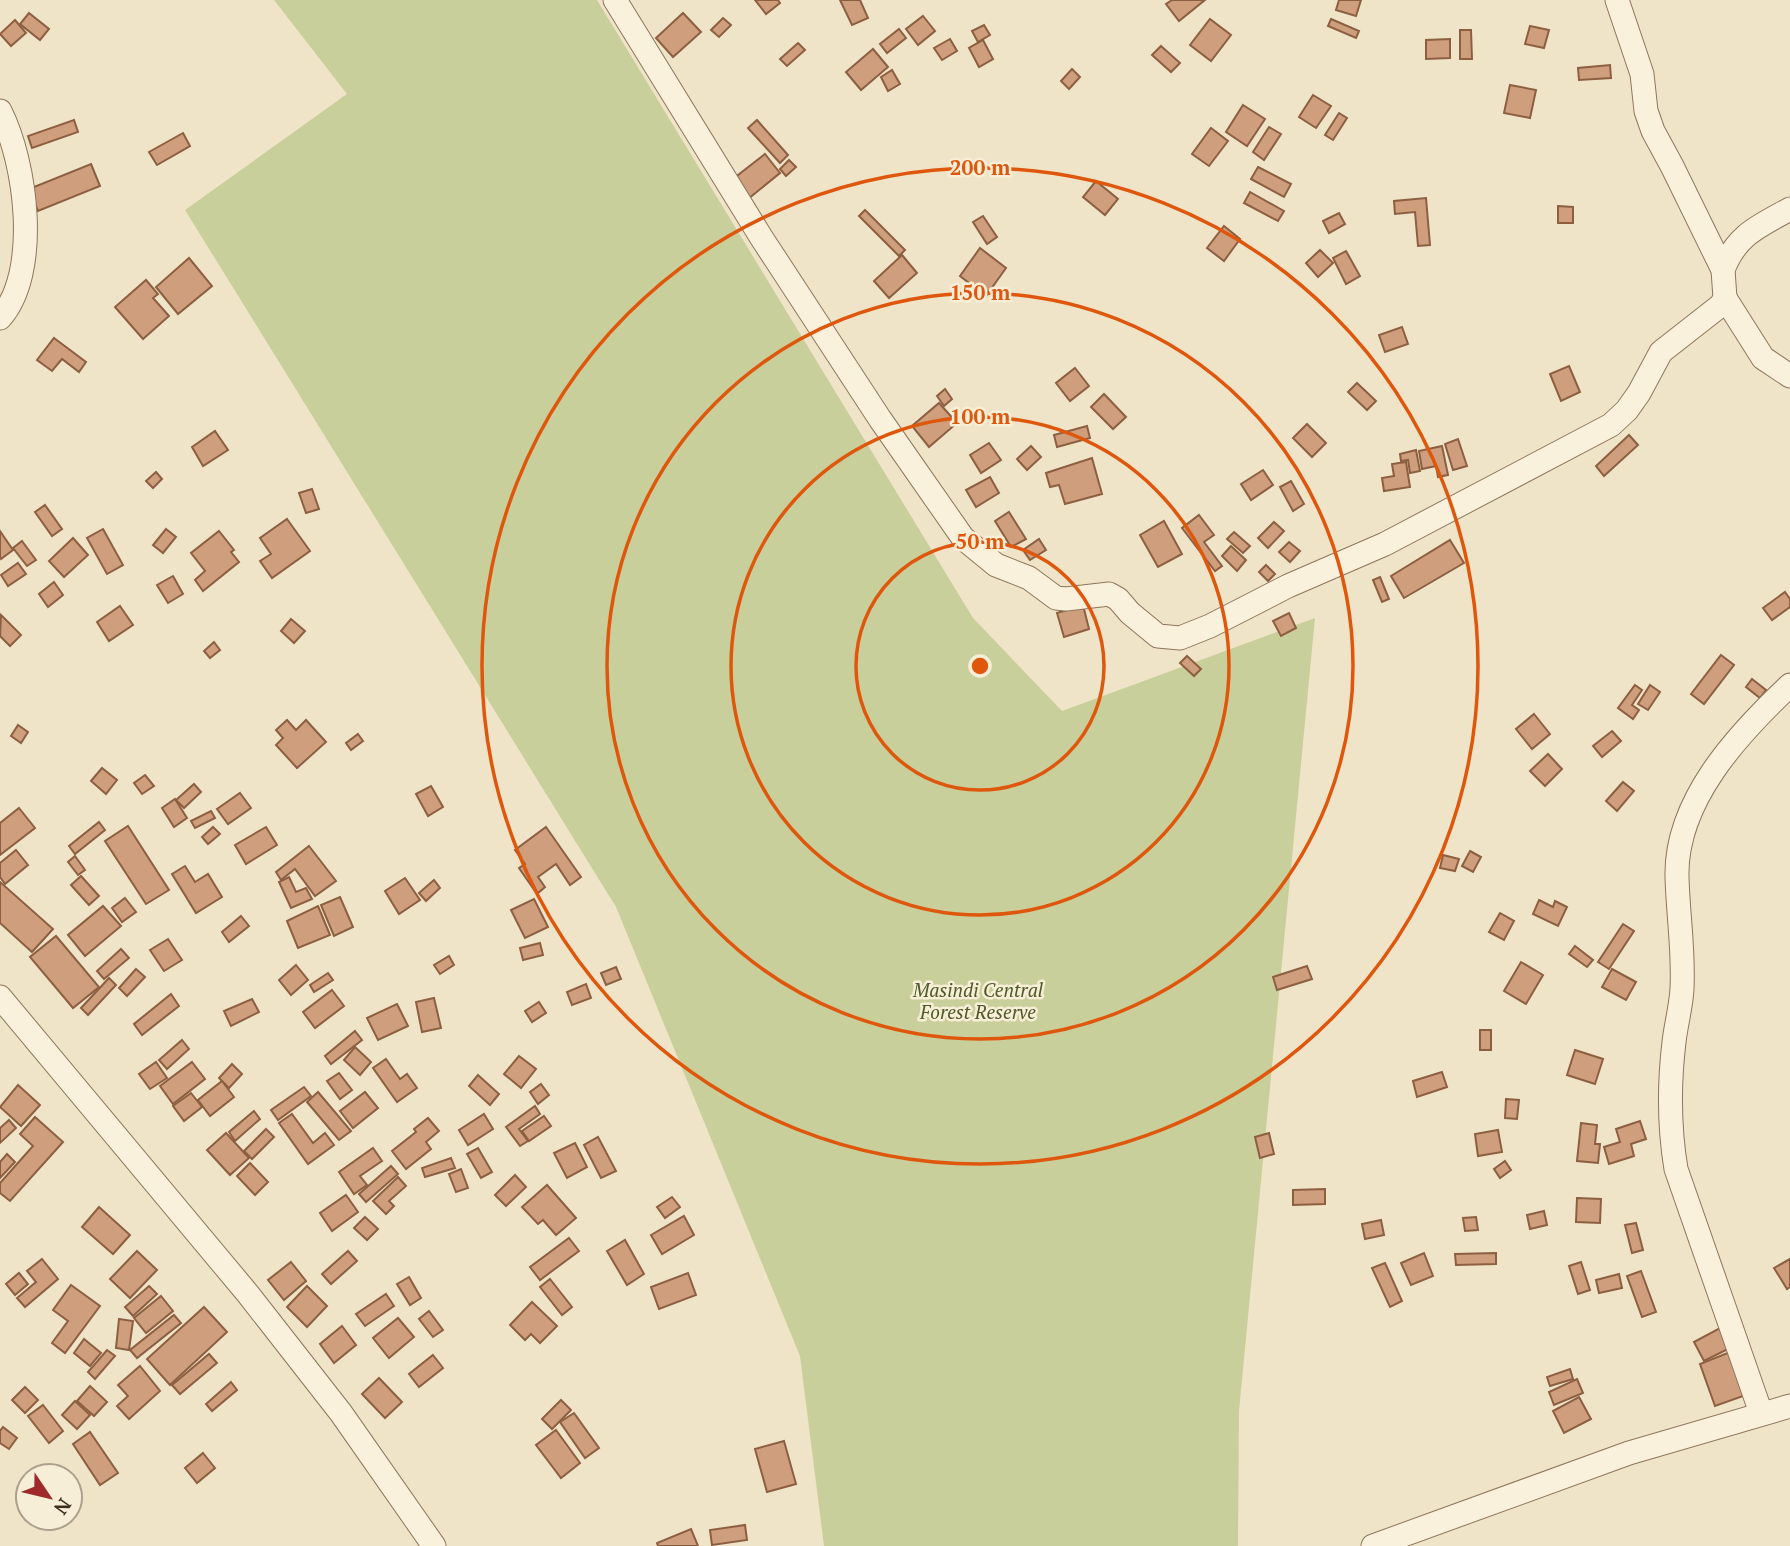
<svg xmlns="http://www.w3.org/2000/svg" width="1790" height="1546" font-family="'PT Serif',serif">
<rect width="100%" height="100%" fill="#f0e4c8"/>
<path fill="#c9cf9b" d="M274,0H597L973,618L1062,711L1315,618L1239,1411L1238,1546H824L800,1356L616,907L185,210L347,94Z"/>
<g fill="#cf9f7d" stroke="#8d5f41" stroke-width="2">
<path d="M755,0H778L780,3L766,14Z"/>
<path d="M840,0H860L868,18L852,25Z"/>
<path d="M1172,0H1205L1179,21L1166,4Z"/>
<path d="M1339,0H1361L1356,16L1336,10Z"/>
<path d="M29,13L49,29L40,40L20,24Z"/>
<path d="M683,13L701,32L673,57L656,38Z"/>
<path d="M923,16L935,31L918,45L906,29Z"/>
<path d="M723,18L731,25L719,37L711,30Z"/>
<path d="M1210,19L1231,35L1211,61L1190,45Z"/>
<path d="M1331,19L1359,31L1356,38L1328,26Z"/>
<path d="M15,20L26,33L11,46L0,34Z"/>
<path d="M984,25L990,35L978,42L972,31Z"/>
<path d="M1530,26L1549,30L1544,48L1525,44Z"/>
<path d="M899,29L906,38L887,53L880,44Z"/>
<path d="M1460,30H1471L1472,59H1460Z"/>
<path d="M950,39L957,51L942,60L934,48Z"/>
<path d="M1450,39V58L1426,59V40Z"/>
<path d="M983,40L993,59L979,67L969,48Z"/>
<path d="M798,43L805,50L787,66L780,59Z"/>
<path d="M1161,46L1180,63L1171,72L1152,55Z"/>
<path d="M873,49L888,67L861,90L846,72Z"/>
<path d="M1610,65L1611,78L1579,80L1578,68Z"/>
<path d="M1072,69L1080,77L1069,89L1061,81Z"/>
<path d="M892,70L900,84L888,91L881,77Z"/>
<path d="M1510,85L1536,90L1530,118L1504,113Z"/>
<path d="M1313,95L1331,106L1316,128L1299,117Z"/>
<path d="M1243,105L1265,119L1247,146L1226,132Z"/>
<path d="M1339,113L1347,118L1333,140L1325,135Z"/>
<path d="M74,120L78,132L32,148L28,136Z"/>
<path d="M757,120L788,155L780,163L748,128Z"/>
<path d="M1269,127L1281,134L1264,160L1253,152Z"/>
<path d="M1211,128L1228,141L1209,166L1192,154Z"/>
<path d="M183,133L190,146L157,165L149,152Z"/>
<path d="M765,154L780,173L748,199L733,179Z"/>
<path d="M789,160L796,167L786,176L780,169Z"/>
<path d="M91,164L100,186L38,211L29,189Z"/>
<path d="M1258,167L1291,184L1284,197L1251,179Z"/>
<path d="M1096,181L1118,199L1105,215L1083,197Z"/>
<path d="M1250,192L1284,211L1278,221L1244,203Z"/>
<path d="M1426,198L1430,245L1418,246L1415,212L1395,214L1394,201Z"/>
<path d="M1558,206L1573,207V223H1558Z"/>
<path d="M865,210L905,250L899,256L859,216Z"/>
<path d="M1339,213L1345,224L1329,233L1323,221Z"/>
<path d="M983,216L997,237L987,244L973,222Z"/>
<path d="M1224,226L1240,239L1224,261L1207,248Z"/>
<path d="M980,248L1006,268L986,296L960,276Z"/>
<path d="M1320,250L1333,263L1318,277L1306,263Z"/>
<path d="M1346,251L1360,276L1346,284L1333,258Z"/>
<path d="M902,255L917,273L889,298L874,281Z"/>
<path d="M189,258L212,286L178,314L156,287Z"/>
<path d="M146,280L158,294L153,298L169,316L143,339L115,307Z"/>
<path d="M1402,327L1408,344L1385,352L1379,335Z"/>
<path d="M54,338L86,362L79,372L62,359L52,371L37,360Z"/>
<path d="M1569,366L1580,392L1561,401L1550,374Z"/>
<path d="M1075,368L1089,386L1070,401L1056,383Z"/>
<path d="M1357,383L1376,401L1367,410L1348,392Z"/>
<path d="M945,389L952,399L944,406L937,396Z"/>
<path d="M1104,394L1126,417L1113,429L1091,407Z"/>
<path d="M939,403L957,423L929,447L912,426Z"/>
<path d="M1307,424L1326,443L1312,457L1293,438Z"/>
<path d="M1087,426L1090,438L1057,447L1054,435Z"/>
<path d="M215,431L228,450L203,466L192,447Z"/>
<path d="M1629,435L1638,445L1604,476L1596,466Z"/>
<path d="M1458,439L1467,466L1453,470L1445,444Z"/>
<path d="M989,443L1001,460L981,473L970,455Z"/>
<path d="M1031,446L1041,457L1027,470L1017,459Z"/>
<path d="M1442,446L1448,475L1438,477L1436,466L1422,469L1419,451Z"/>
<path d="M1416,450L1420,471L1410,473L1408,460L1401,461L1400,454Z"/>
<path d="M1092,458L1102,494L1065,504L1059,485L1050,487L1046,473Z"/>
<path d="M1406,462L1410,487L1384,491L1382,478L1394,476L1392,464Z"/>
<path d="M1263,470L1273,485L1251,500L1241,484Z"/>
<path d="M156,472L162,479L153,488L146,481Z"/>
<path d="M990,477L999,493L976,507L966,490Z"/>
<path d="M1291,481L1304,504L1293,511L1280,487Z"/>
<path d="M312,489L319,509L306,513L299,493Z"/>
<path d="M45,505L62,529L52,536L35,512Z"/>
<path d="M1009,512L1026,539L1011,547L995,521Z"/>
<path d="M1199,515L1214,535L1204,542L1222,566L1215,571L1182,528Z"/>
<path d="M287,519L310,551L272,578L260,561L271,554L260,538Z"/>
<path d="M1164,521L1182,554L1158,567L1140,535Z"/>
<path d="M1274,522L1284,531L1268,548L1258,538Z"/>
<path d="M103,529L123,565L107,574L87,538Z"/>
<path d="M166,529L176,537L163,553L153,545Z"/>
<path d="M0,531L13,550L1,559L0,557Z"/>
<path d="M219,531L234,550L231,552L239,562L203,591L195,580L205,571L191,553Z"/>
<path d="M1234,532L1250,546L1243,553L1227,539Z"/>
<path d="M73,538L88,555L64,577L49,561Z"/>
<path d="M1039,539L1046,550L1030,560L1023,550Z"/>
<path d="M1450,540L1464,563L1404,598L1391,576Z"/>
<path d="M22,541L36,560L27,566L13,548Z"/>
<path d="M1289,542L1300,551L1290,562L1279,552Z"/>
<path d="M1231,546L1246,560L1237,571L1222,556Z"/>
<path d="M18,563L26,574L8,586L1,575Z"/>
<path d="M1266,565L1275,574L1268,581L1259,572Z"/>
<path d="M173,576L183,594L168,603L157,585Z"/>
<path d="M1380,577L1389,599L1382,602L1373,580Z"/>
<path d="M54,582L63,595L48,607L39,594Z"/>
<path d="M1785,592L1790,599V607L1772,620L1763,608Z"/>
<path d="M1083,605L1089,629L1064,637L1057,613Z"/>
<path d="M120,606L133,625L109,641L97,622Z"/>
<path d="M1289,613L1296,628L1281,636L1273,621Z"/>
<path d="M1,615L21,635L10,646L0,636Z"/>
<path d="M291,619L305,631L294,643L281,631Z"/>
<path d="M214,642L220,650L210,658L204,651Z"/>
<path d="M1721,655L1734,665L1704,704L1691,694Z"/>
<path d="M1187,656L1201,669L1194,676L1180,663Z"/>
<path d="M1752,679L1766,690L1760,698L1746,687Z"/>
<path d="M1635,685L1642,690L1632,705L1639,710L1633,719L1618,708Z"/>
<path d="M1650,685L1660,692L1648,710L1638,704Z"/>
<path d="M1534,714L1550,734L1532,749L1516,729Z"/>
<path d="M287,720L296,730L306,720L326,742L297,768L276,745L283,738L276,730Z"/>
<path d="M18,725L28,732L21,743L11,736Z"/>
<path d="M1612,731L1621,741L1602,757L1593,746Z"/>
<path d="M358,734L363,741L351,750L346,743Z"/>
<path d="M1548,754L1562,769L1545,786L1530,771Z"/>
<path d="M102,768L117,780L106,794L91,781Z"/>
<path d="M145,775L154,786L142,794L134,783Z"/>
<path d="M1623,782L1634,791L1617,811L1606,801Z"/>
<path d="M194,784L201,792L184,808L176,800Z"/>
<path d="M431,786L443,807L428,816L416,794Z"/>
<path d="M240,793L251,808L228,824L217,809Z"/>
<path d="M175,799L187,818L174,827L162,808Z"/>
<path d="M19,808L35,828L0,855V823Z"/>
<path d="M211,811L215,818L195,828L191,821Z"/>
<path d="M99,822L105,830L75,854L69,846Z"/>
<path d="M128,826L169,890L146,904L105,841Z"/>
<path d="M213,827L220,834L208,844L202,837Z"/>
<path d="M266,827L277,845L246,864L235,845Z"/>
<path d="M546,827L581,877L570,885L556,864L538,877L545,887L537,894L519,868L525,864L515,850Z"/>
<path d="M309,846L336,881L315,896L295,869L281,880L276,872Z"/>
<path d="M16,850L28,865L5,884L0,877V863Z"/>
<path d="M1470,851L1481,857L1473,872L1462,866Z"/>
<path d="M1443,855L1459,859L1455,871L1440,868Z"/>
<path d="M75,856L85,870L78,875L68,862Z"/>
<path d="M185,866L195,882L208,874L222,897L196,913L172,874Z"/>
<path d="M81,876L99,896L89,905L71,885Z"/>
<path d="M289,877L296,892L306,888L312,899L291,908L279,882Z"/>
<path d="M405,878L420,900L399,914L385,891Z"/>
<path d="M434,880L440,888L426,901L419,893Z"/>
<path d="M0,882L53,929L32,952L0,923Z"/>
<path d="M340,897L353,927L334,936L321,905Z"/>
<path d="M125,898L136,912L122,922L112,908Z"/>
<path d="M534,899L548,927L525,938L511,910Z"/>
<path d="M1539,900L1553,907L1555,901L1567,907L1558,926L1533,914Z"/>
<path d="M103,906L121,926L85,956L68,935Z"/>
<path d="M318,906L330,935L298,948L287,921Z"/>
<path d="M1500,913L1514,921L1504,940L1489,932Z"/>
<path d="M241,916L249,926L229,942L222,932Z"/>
<path d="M1623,924L1634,931L1609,969L1598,962Z"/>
<path d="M56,936L99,987L73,1008L30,957Z"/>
<path d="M168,939L182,960L164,971L150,950Z"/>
<path d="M540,943L543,955L523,960L520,948Z"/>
<path d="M1575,946L1593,960L1587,967L1569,954Z"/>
<path d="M121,949L129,958L104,979L97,971Z"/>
<path d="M449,956L454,965L440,974L434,965Z"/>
<path d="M1521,962L1543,975L1526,1004L1504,991Z"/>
<path d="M296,965L308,980L291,995L279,980Z"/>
<path d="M1307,966L1312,979L1277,990L1273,977Z"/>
<path d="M616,967L621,979L606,985L601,973Z"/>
<path d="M136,969L145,977L127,996L119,988Z"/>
<path d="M1612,969L1636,982L1626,1000L1602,987Z"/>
<path d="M328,973L333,980L314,992L310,985Z"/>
<path d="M109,978L116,985L88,1015L81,1008Z"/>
<path d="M586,984L591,998L572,1005L567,992Z"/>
<path d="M332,990L344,1006L315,1028L303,1012Z"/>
<path d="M171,994L179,1006L142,1035L134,1024Z"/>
<path d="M434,998L441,1028L422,1032L416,1002Z"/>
<path d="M252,999L259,1012L231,1026L224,1011Z"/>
<path d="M539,1002L546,1013L532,1022L525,1011Z"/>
<path d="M397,1004L408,1026L378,1040L367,1018Z"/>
<rect x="1480" y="1030" width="11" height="20"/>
<path d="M355,1031L362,1040L331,1064L325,1056Z"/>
<path d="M182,1040L189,1049L167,1069L159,1060Z"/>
<path d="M355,1047L371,1062L360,1075L344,1060Z"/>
<path d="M1575,1050L1603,1059L1595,1084L1567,1075Z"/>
<path d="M519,1056L536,1069L521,1088L504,1074Z"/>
<path d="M386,1059L400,1079L407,1074L417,1088L397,1102L373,1068Z"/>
<path d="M156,1062L167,1078L150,1089L139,1074Z"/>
<path d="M192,1062L205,1079L173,1104L160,1086Z"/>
<path d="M232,1064L242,1074L229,1088L219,1078Z"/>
<path d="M1442,1072L1447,1087L1417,1097L1413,1081Z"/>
<path d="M339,1073L352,1090L340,1099L327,1081Z"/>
<path d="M478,1075L499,1094L490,1105L469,1086Z"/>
<path d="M222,1081L234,1097L210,1116L198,1100Z"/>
<path d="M541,1084L549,1095L538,1104L530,1092Z"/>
<path d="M18,1085L40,1105L21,1126L0,1107Z"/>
<path d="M304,1087L311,1096L278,1120L271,1110Z"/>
<path d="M318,1092L351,1131L339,1140L307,1102Z"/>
<path d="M365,1092L378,1108L353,1128L340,1111Z"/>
<path d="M191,1093L202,1107L184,1121L173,1106Z"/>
<path d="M1506,1099L1519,1100L1517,1119L1505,1118Z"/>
<path d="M535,1106L540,1114L519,1129L528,1141L520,1146L506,1127Z"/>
<path d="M254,1111L260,1119L235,1141L229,1132Z"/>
<path d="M292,1114L313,1143L325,1133L334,1145L308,1164L279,1123Z"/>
<path d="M484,1114L493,1129L468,1145L459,1130Z"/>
<path d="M544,1116L551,1126L529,1141L522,1131Z"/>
<path d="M35,1117L63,1142L10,1201L0,1193V1183L33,1146L20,1134Z"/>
<path d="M428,1118L439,1131L426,1142L431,1149L406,1169L392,1151L416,1132L414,1129Z"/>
<path d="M9,1120L16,1128L0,1143V1128Z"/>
<path d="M1640,1121L1646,1139L1631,1144L1634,1156L1609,1164L1604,1147L1620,1142L1616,1129Z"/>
<path d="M1581,1123L1597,1125L1595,1144H1600L1598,1163L1577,1161Z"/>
<path d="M266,1129L274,1137L252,1159L244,1151Z"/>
<path d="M1498,1130L1502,1152L1478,1156L1475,1134Z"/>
<path d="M226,1133L249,1158L230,1175L207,1150Z"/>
<path d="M1269,1133L1274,1154L1260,1158L1255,1137Z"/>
<path d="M598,1137L616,1171L601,1178L584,1145Z"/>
<path d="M575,1143L587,1167L567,1178L554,1153Z"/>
<path d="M373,1148L382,1161L360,1176L367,1185L354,1194L339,1172Z"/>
<path d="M478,1148L492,1172L481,1178L467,1154Z"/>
<path d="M7,1154L15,1162L0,1178V1162Z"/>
<path d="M451,1158L455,1168L425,1177L422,1168Z"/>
<path d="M1505,1161L1511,1170L1500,1178L1494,1169Z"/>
<path d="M250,1163L268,1182L255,1195L237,1176Z"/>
<path d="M391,1166L398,1174L366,1202L359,1194Z"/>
<path d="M461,1169L468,1188L456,1192L449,1174Z"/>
<path d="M515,1175L526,1187L506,1206L495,1195Z"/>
<path d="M398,1177L406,1186L389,1201L394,1206L386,1214L373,1201Z"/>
<path d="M547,1185L576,1218L556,1235L543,1220L538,1224L522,1207Z"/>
<path d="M1325,1189V1204L1293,1205V1190Z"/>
<path d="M346,1195L358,1212L332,1231L320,1213Z"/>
<path d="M672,1197L680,1207L665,1218L657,1207Z"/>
<path d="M1577,1198L1601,1199L1600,1223L1576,1222Z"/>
<path d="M99,1207L130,1235L113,1254L82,1227Z"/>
<path d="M1544,1211L1547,1225L1530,1229L1527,1215Z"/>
<path d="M684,1216L694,1235L662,1254L651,1235Z"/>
<path d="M365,1217L378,1229L367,1240L354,1228Z"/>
<path d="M1476,1217L1478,1230L1465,1231L1463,1218Z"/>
<path d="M1381,1220L1384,1235L1365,1239L1362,1224Z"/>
<path d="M1636,1223L1643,1250L1632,1253L1625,1225Z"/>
<path d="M569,1238L579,1251L540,1280L530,1267Z"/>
<path d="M625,1240L644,1274L627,1285L607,1251Z"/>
<path d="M137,1251L157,1270L130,1298L110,1279Z"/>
<path d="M348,1251L357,1261L331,1284L322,1274Z"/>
<path d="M1424,1253L1433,1276L1411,1285L1401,1263Z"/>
<path d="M1496,1253V1264L1456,1265L1455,1254Z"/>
<path d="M42,1259L58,1279L25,1307L17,1298L36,1282L27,1271Z"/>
<path d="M1790,1259V1287L1787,1289L1774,1268Z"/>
<path d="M291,1262L306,1281L284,1300L268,1280Z"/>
<path d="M1581,1262L1590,1290L1578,1294L1569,1266Z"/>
<path d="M1385,1263L1402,1301L1390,1307L1372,1268Z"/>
<path d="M1641,1271L1656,1312L1642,1317L1627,1276Z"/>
<path d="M19,1273L28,1284L15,1295L6,1284Z"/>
<path d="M688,1273L696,1295L659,1309L651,1287Z"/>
<path d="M1619,1274L1622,1288L1599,1293L1596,1280Z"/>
<path d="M409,1277L421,1298L410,1305L397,1284Z"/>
<path d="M550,1279L572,1307L562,1315L540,1287Z"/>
<path d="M71,1285L100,1306L65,1353L52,1343L68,1321L53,1310Z"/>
<path d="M149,1286L157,1294L133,1316L125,1307Z"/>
<path d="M307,1286L327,1306L307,1327L287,1307Z"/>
<path d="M386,1294L394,1306L365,1326L356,1314Z"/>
<path d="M161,1296L173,1311L146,1333L134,1318Z"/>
<path d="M532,1302L557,1326L540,1343L531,1334L525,1340L510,1325Z"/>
<path d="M204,1307L227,1332L170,1385L147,1359Z"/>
<path d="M429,1311L443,1330L433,1337L419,1319Z"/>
<path d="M174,1315L181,1323L137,1358L130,1350Z"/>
<path d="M398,1318L414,1337L389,1358L373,1338Z"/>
<path d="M119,1319L133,1321L129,1350L116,1348Z"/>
<path d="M342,1326L356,1345L334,1363L320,1344Z"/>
<path d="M1720,1328L1730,1348L1704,1361L1694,1342Z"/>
<path d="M84,1339L101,1353L90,1366L74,1353Z"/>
<path d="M107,1350L115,1356L95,1379L88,1372Z"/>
<path d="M1730,1352L1746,1395L1715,1406L1700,1364Z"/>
<path d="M209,1354L217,1363L180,1394L172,1385Z"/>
<path d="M433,1355L443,1368L419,1387L409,1374Z"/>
<path d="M140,1366L160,1391L129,1419L117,1406L128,1396L118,1385Z"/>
<path d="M1570,1369L1573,1379L1550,1386L1547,1377Z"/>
<path d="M379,1378L402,1402L385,1418L362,1394Z"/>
<path d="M1577,1379L1583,1393L1554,1405L1549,1392Z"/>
<path d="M231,1382L237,1390L212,1411L206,1404Z"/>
<path d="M90,1386L107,1402L94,1416L77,1401Z"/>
<path d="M25,1387L38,1400L25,1413L12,1400Z"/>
<path d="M1579,1397L1591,1419L1564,1433L1553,1411Z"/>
<path d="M561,1400L571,1410L552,1429L542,1419Z"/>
<path d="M75,1401L90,1415L77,1429L62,1415Z"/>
<path d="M43,1405L63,1431L49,1443L28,1416Z"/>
<path d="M574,1413L599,1448L585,1458L560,1422Z"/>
<path d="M3,1427L17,1438L9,1449L0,1443V1431Z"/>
<path d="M556,1430L580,1463L561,1478L536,1445Z"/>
<path d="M90,1432L118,1473L100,1485L73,1444Z"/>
<path d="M784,1441L796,1484L767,1492L755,1449Z"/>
<path d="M203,1453L215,1468L197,1483L185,1468Z"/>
<path d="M745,1525L747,1540L712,1545L710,1530Z"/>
<path d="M691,1529L698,1546H658L657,1543Z"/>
</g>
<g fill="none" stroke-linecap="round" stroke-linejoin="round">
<g stroke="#8d765c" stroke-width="25">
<g id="minor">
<path d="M615,0L761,237L880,419L963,538L996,565L1029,578L1056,598L1066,599L1109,594L1118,599L1130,613L1158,636L1180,638L1210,626L1288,586L1385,544L1611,425L1627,410L1639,393L1661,352L1721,305L1725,298L1723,270L1672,166L1653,131L1646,111L1642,74L1617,0"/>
<path d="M0,111C26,162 41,272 0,318"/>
<path d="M1723,270C1736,235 1759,226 1790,209"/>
<path d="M1725,298L1763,358L1790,376"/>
<path d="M0,997L248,1294L341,1413L434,1546"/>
<path d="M1761,1413L1676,1169C1669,1127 1669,1084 1674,1042C1676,1024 1681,1007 1682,989C1684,951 1678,915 1677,877C1675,801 1738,734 1790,685"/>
<path d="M1373,1546L1629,1453L1790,1406"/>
</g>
</g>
<use href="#minor" stroke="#faf1dc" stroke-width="23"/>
</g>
<g fill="none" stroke="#df570d" stroke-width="3.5">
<circle cx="980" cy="666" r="124"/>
<circle cx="980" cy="666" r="249"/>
<circle cx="980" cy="666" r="373"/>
<circle cx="980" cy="666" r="498"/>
</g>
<g text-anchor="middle" stroke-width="5" stroke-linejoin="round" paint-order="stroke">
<g font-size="19" font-style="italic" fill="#4d5a26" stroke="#f7eed8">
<text x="978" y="997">Masindi Central<tspan x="978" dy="22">Forest Reserve</tspan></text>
</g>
</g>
<circle cx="980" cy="666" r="10" fill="#df570d" stroke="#f7eed8" stroke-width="3.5"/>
<g font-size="21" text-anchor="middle" font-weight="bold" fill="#df570d" stroke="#f7eed8" stroke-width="5" stroke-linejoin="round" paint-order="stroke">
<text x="980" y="175">200 m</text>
<text x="980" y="300">150 m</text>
<text x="980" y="424">100 m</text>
<text x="980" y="549">50 m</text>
</g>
<g transform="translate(49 1497) rotate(125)"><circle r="33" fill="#f7eed8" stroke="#ada18e" stroke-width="2"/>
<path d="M0-5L12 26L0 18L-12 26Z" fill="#9e2a2b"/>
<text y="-10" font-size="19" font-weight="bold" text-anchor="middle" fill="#3d2e20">N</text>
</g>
</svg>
